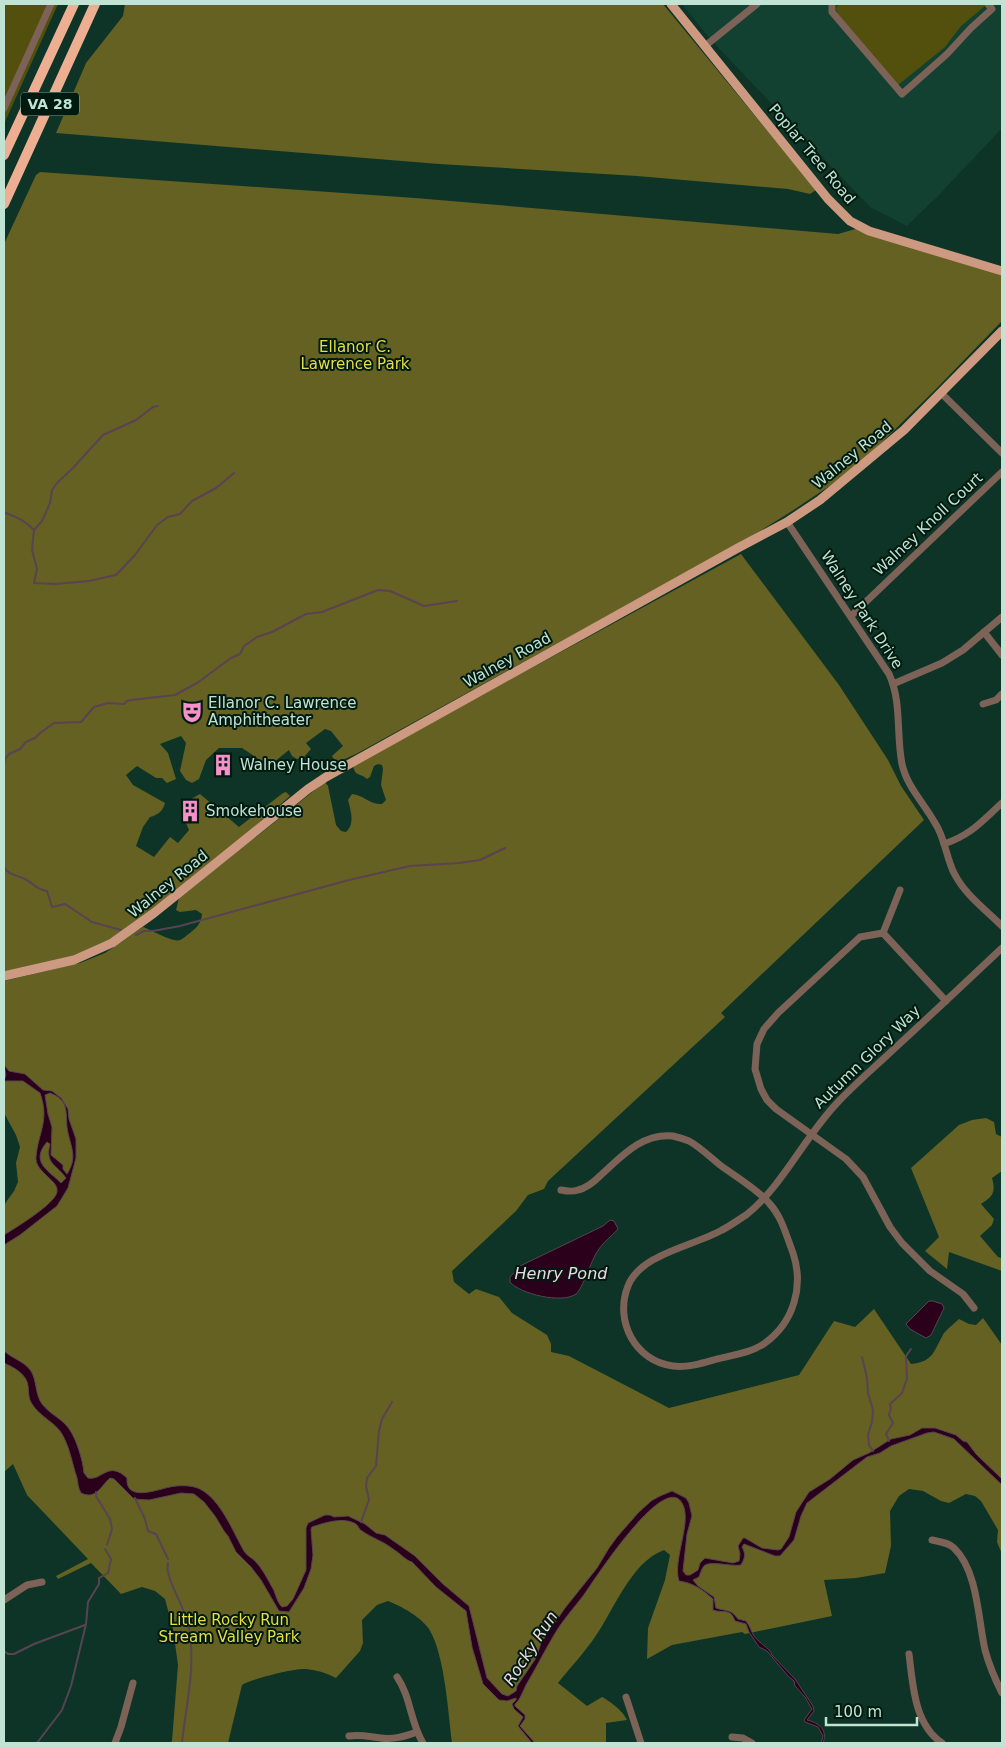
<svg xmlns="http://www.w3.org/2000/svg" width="1006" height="1747" font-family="'DejaVu Sans',sans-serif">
<rect width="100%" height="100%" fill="#0d3426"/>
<path fill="#134131" d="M682,4H1002V128L939,195L907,226L870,207L712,41Z"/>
<g fill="#53500d">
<path d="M4,4H58L4,124Z"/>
<path d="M838,4H985L986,5L961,26L945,47L898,85L838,14L836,9Z"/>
</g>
<g fill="#646123">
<path d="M125,4H663L816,190L810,194L788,189L637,176L439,164L56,133L86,63L123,16Z"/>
<path d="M40,172L415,198L838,234L859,228L1002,275V321L936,389L870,454L831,485L792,511L747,539L356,754L336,763L332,756L343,746L331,731L325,729L306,743L311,749L304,757L297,759L292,756L289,750L269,766L242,748H219L206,760L199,779L192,783L186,780L180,771L186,743L181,736L160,744L168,753L176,779L167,783L162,778H156L137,766L126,775L133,785L165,803C163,811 158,815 150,817L143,827L136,846L154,857L170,837L178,843L189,830L183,816L186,802L200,794L239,827L283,793L286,792L290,796L249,832L128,930C87,957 51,962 4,972V244L36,175Z"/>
<path d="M741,554L839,685L888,760L901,786L924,820L721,1013L725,1017L548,1181L544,1189L528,1195L516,1211L452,1271L454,1282L469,1294L476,1289L499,1297L512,1313L547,1335L551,1344V1352L569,1356L669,1408L799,1375L834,1321L855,1327L874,1309L911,1364C934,1362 934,1350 944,1333C948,1328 954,1324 959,1319L969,1324L976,1325L983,1318L1002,1345V1554L997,1542L998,1530L981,1501L975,1496L966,1494L949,1503L941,1501L923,1491L909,1489L899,1496L890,1511L891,1546L885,1573L856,1578L824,1580L832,1616L745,1634L742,1632L672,1645L647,1659L648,1628L665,1580L670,1555L664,1550C631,1562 614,1610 595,1637C584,1653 570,1668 558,1683L587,1706L602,1697C610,1701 624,1712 627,1720L606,1723V1743H452C448,1712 445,1655 429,1629C421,1617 401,1606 388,1601L377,1605L362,1620L363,1643L360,1651L336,1678C327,1673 317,1670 306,1669C294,1668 252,1679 242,1685L228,1743H170L172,1741L178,1665L173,1629L165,1599L155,1591L142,1587L121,1594L91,1563L58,1579L56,1576L88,1559L27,1495L13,1464L4,1472V1205L14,1191L18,1182L16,1163L20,1147L16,1135L4,1113V981L80,963L105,953L143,927C151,930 174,943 180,940C183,939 187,935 190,933C197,927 201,924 202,914L196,910L180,912L176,910L179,898L325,782L328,786L336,825L341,831L346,832C355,824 351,811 348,800L352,794C363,795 371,805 382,804L386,800L381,785L383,769L382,765L378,764L374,766L370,777L367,779C360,772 355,778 353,765Z"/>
<path d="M986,1118L994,1122L996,1134L1002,1137V1171L992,1178C996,1193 993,1196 981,1204L994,1219L992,1225L980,1236L998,1257L1002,1258V1271L949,1252L947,1269L925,1251L939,1237L911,1168L959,1125L972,1120Z"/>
</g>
<g fill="#2a001b" stroke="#574452" fill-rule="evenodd">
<path d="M4,1065L9,1071L25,1074L43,1090L52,1091L61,1098L68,1109L69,1119L76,1139V1158L68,1188L57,1206L20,1235L4,1245V1235C15,1228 55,1204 57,1192C58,1185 52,1181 47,1176C42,1171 35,1165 36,1157C38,1132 50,1121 40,1093L23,1081H4L6,1075ZM50,1093C72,1101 64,1116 68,1133C72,1150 77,1158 67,1174L63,1169V1165L51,1155L52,1127L48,1114L45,1095ZM47,1142L50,1144C45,1164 56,1164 66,1178L61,1183C48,1170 30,1162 47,1142Z"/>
<path d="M610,1220L614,1221L618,1229C611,1237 603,1242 597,1252C591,1261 583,1288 576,1294C562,1304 520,1294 510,1282V1277L520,1266L603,1226Z"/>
<path d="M929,1301H933L942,1304L944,1308L931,1335L926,1338L910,1329L906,1324Z"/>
<path d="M4,1351C13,1359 24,1361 31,1371C37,1381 35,1394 42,1404C49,1413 57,1416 65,1424C75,1433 83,1460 84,1473L88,1478C102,1481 108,1460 127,1478C125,1503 159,1489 170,1487C179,1485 192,1485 200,1489C221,1500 233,1532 244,1551C246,1555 252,1558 255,1561C262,1568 267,1578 272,1587C276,1593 276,1601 282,1607L287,1606L293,1599L306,1570V1528L308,1523L325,1515H330L334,1517L348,1516L365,1524L376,1533L385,1535L415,1556L443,1584L469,1606L487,1678L502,1694L508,1696L516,1691L517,1686L536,1658L541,1643L565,1608L597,1568L609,1548L617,1537L638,1513L651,1501L660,1496L672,1491L686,1498L689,1503L692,1516L687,1534L683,1571L686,1575H690L698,1570L700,1563L705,1558L733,1563L739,1561L740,1554L738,1546L743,1538H745L762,1548L778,1550L781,1549L789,1537L796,1512L809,1492L830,1479L853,1460L869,1453L891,1439L910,1435L922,1428H935L956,1435L963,1441L967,1442L976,1454L1002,1479V1485L954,1439L934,1432L927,1433L891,1446L880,1453L867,1457L807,1503L801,1516L794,1540L780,1556H775L744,1544L742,1547C746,1554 745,1558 741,1565C732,1567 709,1560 704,1566C702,1568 700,1574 699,1577L693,1580L698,1586L714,1597L716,1608C727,1612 730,1608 738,1619L746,1621C750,1626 751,1631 754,1636C760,1644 769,1647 772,1655L795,1679L813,1706L814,1711L807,1720C819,1723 828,1730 823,1743H821L823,1736L818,1727L805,1722L804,1720L812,1709L805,1697L795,1686L794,1681L788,1676L767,1651L759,1647L749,1632L746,1624L735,1621C730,1607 724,1614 713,1610V1599C702,1589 693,1583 679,1581C672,1560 693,1521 682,1503C664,1471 593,1582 583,1596C573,1609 562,1621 554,1635C544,1652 536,1668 526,1685C523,1691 520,1700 515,1704V1706L525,1715V1719L520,1726L535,1743H532L518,1726L523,1717L514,1709L512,1704L516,1700V1698L507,1701L499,1700L483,1684L472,1647L466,1611L436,1587L412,1562C405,1560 400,1553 393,1549C383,1541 372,1538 362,1531C358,1529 359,1525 354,1523C342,1517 324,1523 312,1527L311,1529L313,1555L311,1569L304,1588L289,1612L279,1611L261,1580L251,1567L236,1552L228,1536L224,1531L215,1516L204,1502L194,1494L181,1493L149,1500L134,1499L114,1479L110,1478C100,1487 96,1500 81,1493C78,1488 78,1483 77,1478C72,1463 70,1448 62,1434C55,1422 40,1417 32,1404C28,1398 29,1392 28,1386C27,1374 13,1367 4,1363Z"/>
</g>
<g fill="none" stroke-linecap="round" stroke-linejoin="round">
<g stroke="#574452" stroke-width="2">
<path d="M158,406L153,407L136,420L103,435L73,468L57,483L52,490L50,503L42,521L34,530L32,550L37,569L34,583L55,584L89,581L116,575L135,555L157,525L168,517L180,514L192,501L216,488L234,473"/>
<path d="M4,512C17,518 23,519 34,530"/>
<path d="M4,765L5,759L9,754L20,749L26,742L35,738L40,733L54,723L81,722L94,707L108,703L124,704L127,701L131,700L175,695L197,683L231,658L240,654L244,646L257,637L272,632L306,614L322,612L378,590L390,591L424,606L457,601"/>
<path d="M4,867C8,875 17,875 25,879C35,884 35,889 47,891L52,907L65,904L92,922L121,930"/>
<path d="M136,935L144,931H153L180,926L349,880L410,866L459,863L480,860L505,848"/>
<path d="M862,1357L867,1378L868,1393L873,1410L872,1422L868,1435L869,1445L873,1451"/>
<path d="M889,1441L886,1434L893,1423L889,1415L891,1408L890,1404L902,1393L907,1379L906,1356L911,1349"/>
<path d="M96,1492V1496L110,1519L112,1529L107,1545"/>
<path d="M135,1498L145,1519L148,1531L156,1534L168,1559"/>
<path d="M361,1522L369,1500L366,1486L367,1478L376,1466L379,1431L382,1419L392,1402"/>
<path d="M168,1563C164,1577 185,1607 188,1624C197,1664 186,1704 182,1743"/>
<path d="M4,1651L8,1654H14L34,1644L85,1625"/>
<path d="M37,1743L62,1710L71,1686L86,1624L88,1602L99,1584V1578L108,1573L111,1559L105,1549"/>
</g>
<g stroke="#7d6357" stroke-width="7">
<path d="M832,4V12L902,94L947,54L971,28L992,9L988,4"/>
<path d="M705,46L757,4"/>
<path d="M4,108L51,4"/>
<path d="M941,393L1002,453"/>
<path d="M787,522L889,674C902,702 896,734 902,764C907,787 924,803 935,823C945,838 946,857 954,873C965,895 985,909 1002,926"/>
<path d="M851,616L1002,472"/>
<path d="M984,632L1002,655"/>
<path d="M893,684L942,663L963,650L1002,617"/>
<path d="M983,704L996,700L1002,694"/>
<path d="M944,844C971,835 982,821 1002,803"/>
<path d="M900,890L883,933L946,1001"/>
<path d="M883,933L860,937L778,1013L764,1029L757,1044L755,1069L761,1089L767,1100L776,1109L846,1159L863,1177L890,1227L902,1243L930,1271L963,1294L974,1308"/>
<path d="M561,1190C566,1191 573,1192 578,1190C587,1188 595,1181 601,1175C622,1156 642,1133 673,1136C677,1137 684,1139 689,1141C700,1147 710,1157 720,1165C736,1177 756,1188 769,1203C782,1217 786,1235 793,1253C804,1286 794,1322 765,1343C751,1353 733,1355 717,1359C703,1363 688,1368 673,1366C635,1361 614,1321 628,1286C640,1254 694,1246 722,1230C730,1226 738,1220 746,1215C782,1187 805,1136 838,1102C856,1083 876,1066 895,1048C931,1015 967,981 1002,948"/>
<path d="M932,1540C940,1542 948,1542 954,1548C978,1571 978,1619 985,1650C989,1665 995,1679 1002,1693"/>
<path d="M4,1600L27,1585L42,1582"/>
<path d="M909,1654C913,1685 914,1724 942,1743"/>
<path d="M397,1677C411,1697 410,1722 423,1743"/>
<path d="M626,1697L641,1743"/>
<path d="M349,1736C361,1734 370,1737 381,1738C394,1740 405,1736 417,1732"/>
<path d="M732,1737L743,1738L752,1743"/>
<path d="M115,1743L121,1727L133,1683"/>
</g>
<g stroke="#cd9981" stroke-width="9">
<path d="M671,4L828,199L850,221L869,231L1002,271"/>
<path d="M4,976L74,960L112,943L154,913L308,789L326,777L736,549L787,522L820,500L904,430L1002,331"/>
</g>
<g stroke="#edae91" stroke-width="10">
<path d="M4,155L74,4"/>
<path d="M4,204L95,4"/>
</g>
</g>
<defs>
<g id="theatre-bare" transform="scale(1.725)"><path d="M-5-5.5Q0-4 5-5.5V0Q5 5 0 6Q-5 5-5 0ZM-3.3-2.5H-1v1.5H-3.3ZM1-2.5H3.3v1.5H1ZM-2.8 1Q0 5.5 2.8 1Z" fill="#f890cb" stroke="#001a10" stroke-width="2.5" paint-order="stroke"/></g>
<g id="building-bare" transform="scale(1.725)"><path d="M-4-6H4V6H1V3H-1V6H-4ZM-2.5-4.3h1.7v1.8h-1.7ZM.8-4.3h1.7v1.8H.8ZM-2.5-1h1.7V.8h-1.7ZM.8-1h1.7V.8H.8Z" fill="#f890cb" stroke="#001a10" stroke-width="2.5" paint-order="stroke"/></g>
</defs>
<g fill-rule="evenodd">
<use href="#theatre-bare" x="192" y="712"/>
<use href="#building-bare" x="223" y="765"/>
<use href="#building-bare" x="190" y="811"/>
</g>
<g text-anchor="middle" stroke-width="4" stroke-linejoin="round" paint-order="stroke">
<rect fill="#001a10" stroke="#87a798" stroke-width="1" x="21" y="92.5" width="58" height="23" rx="4"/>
<g font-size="14" font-weight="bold" fill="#c1e3d3">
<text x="50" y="109">VA 28</text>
</g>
<g font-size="15" fill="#c1e3d3" stroke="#001a10">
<text transform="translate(812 154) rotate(50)" y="5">Poplar Tree Road</text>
<text transform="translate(852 455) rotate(-39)" y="5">Walney Road</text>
<text transform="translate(928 524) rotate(-43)" y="5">Walney Knoll Court</text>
<text transform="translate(862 610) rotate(57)" y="5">Walney Park Drive</text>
<text transform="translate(507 660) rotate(-29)" y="5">Walney Road</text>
<text transform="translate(168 884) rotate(-39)" y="5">Walney Road</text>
<text transform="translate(867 1057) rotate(-44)" y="5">Autumn Glory Way</text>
</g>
<g font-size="15" fill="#e8de43" stroke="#001a10">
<text x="355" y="352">Ellanor C.<tspan x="355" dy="17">Lawrence Park</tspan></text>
<text x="229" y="1625">Little Rocky Run<tspan x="229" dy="17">Stream Valley Park</tspan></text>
</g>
<g font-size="15" fill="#c1e3d3" stroke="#001a10" text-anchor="start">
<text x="208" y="708">Ellanor C. Lawrence<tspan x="208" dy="17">Amphitheater</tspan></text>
<text x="240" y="770">Walney House</text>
<text x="206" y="816">Smokehouse</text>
</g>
<g font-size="16" font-style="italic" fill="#f1d7e4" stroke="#001a10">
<text x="561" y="1279">Henry Pond</text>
<text transform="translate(530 1648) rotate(-57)" y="6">Rocky Run</text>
</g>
</g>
<rect width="1006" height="1747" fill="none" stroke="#c1e3d3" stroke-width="10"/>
<path d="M826 1717v8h91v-8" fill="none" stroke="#c1e3d3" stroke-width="2.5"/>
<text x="834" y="1717" font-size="15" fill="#c1e3d3" stroke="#001a10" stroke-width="4" paint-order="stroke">100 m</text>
</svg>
